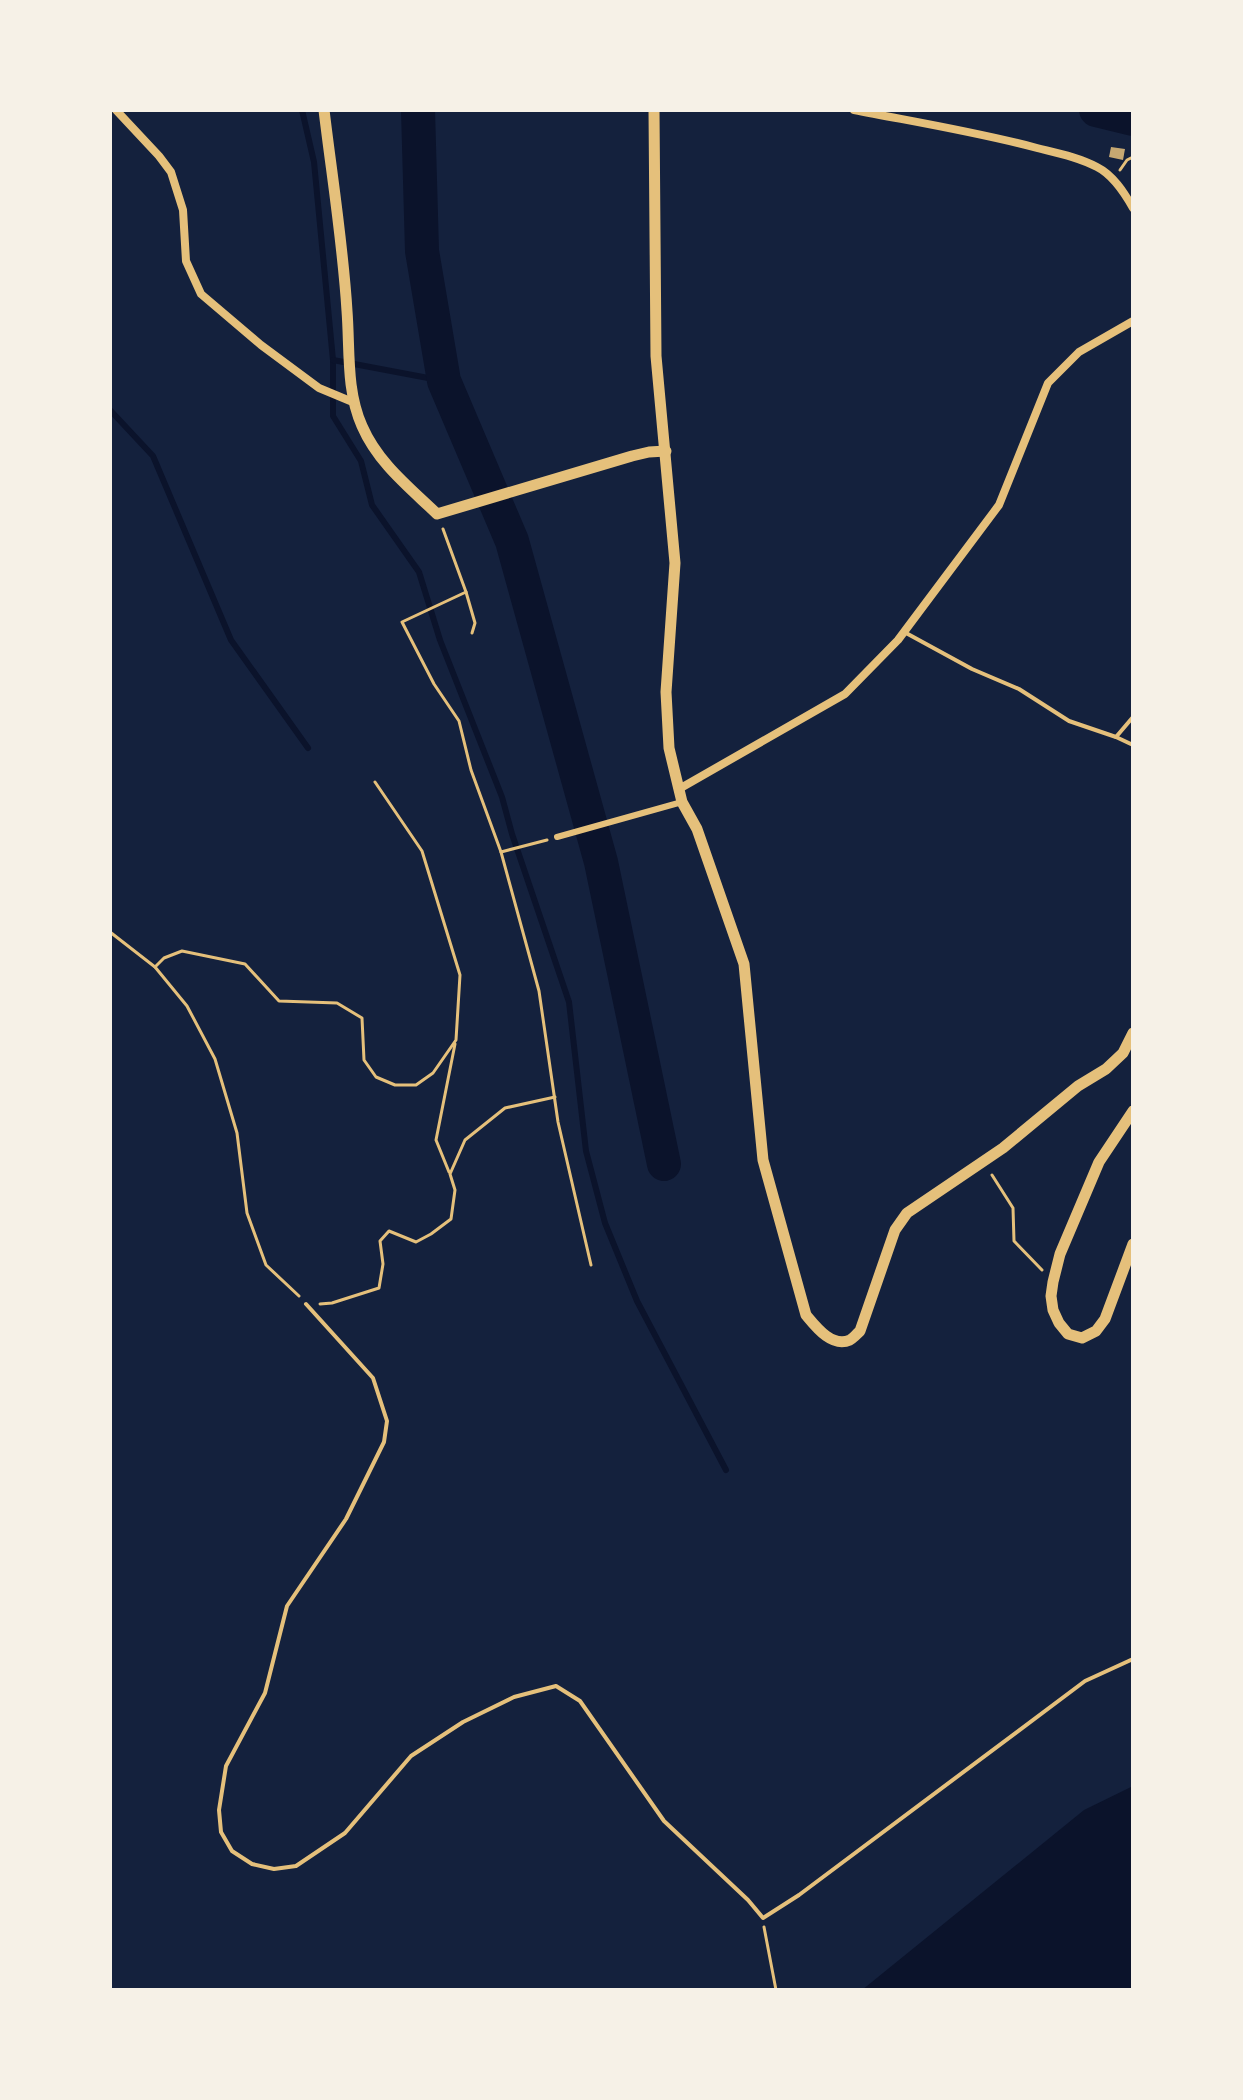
<svg xmlns="http://www.w3.org/2000/svg" width="1243" height="2100" font-family="'Noto Sans',sans-serif">
<rect width="100%" height="100%" fill="#14213d"/>
<path fill="#0b132b" d="M1133,1786V1990H862L1084,1810Z"/>
<g fill="none" stroke-linecap="round" stroke-linejoin="round">
<g stroke="#0b132b" stroke-width="6">
<path d="M302,110L314,162L333,360V416L361,461L372,505L419,572L440,640L502,797L512,834L569,1002L586,1151L605,1223L637,1301L726,1470"/>
<path d="M333,360L444,381"/>
<path d="M110,410L153,456L231,640L308,748"/>
</g>
<g stroke="#0b132b" stroke-width="34">
<path d="M418,110L422,251L444,381L512,541L601,862L664,1164"/>
<path d="M1096,110L1133,119"/>
</g>
</g>
<path fill="#c6a872" d="M1111,147L1125,149L1123,160L1109,157Z"/>
<g fill="none" stroke-linecap="round" stroke-linejoin="round">
<g stroke="#e5c07b" stroke-width="3">
<path d="M1120,170L1127,160L1133,157"/>
<path d="M443,529L466,592L402,622L434,684L459,721L471,770L501,852L539,991L558,1122L591,1265"/>
<path d="M466,592L475,623L472,633"/>
<path d="M501,852L547,840"/>
<path d="M110,932L155,967L187,1006L215,1059L237,1133L247,1213L266,1265L299,1296"/>
<path d="M155,967L164,958L182,951L245,964L279,1001L337,1003L362,1018L364,1060L376,1077L395,1085H416L433,1073L456,1040L460,975L422,851L375,782"/>
<path d="M449,1172L436,1140L455,1044"/>
<path d="M992,1175L1013,1208L1014,1241L1042,1270"/>
<path d="M320,1304L332,1303L379,1288L383,1264L380,1241L389,1231L416,1242L431,1234L451,1219L455,1190L450,1174L465,1140L505,1108L555,1097"/>
<path d="M764,1927L776,1990"/>
</g>
<g stroke="#e5c07b" stroke-width="4">
<path d="M906,633L972,669L1019,689L1069,721L1116,737L1133,745"/>
<path d="M1116,737L1133,717"/>
<path d="M306,1304L373,1378L387,1421L384,1442L346,1519L287,1606L265,1693L226,1766L219,1810L221,1832L232,1851L252,1864L274,1869L296,1866L345,1833L411,1756L463,1722L514,1697L556,1686L580,1701L664,1821L748,1900L763,1918L799,1895L1085,1681L1133,1659"/>
</g>
<path stroke="#e5c07b" stroke-width="6" d="M557,837L682,802"/>
<g stroke="#e5c07b" stroke-width="8">
<path d="M116,110L159,156L171,172L183,210L186,261L201,294L261,345L319,388L355,403"/>
<path d="M854,110C915,122 977,132 1037,148C1057,153 1078,157 1097,167C1113,175 1124,192 1133,208"/>
<path d="M679,789L845,694L898,640L999,505L1048,383L1079,352L1133,321"/>
</g>
<g stroke="#e5c07b" stroke-width="11">
<path d="M324,110C332,177 343,244 347,311C350,350 346,390 362,426C378,463 409,487 437,514L632,456L649,452L666,451"/>
<path d="M654,110L656,356L675,563L666,692L669,748L682,802L697,829L744,964L763,1160L806,1315C816,1327 832,1348 850,1340C851,1340 859,1332 860,1331L895,1230L907,1213L1003,1148L1078,1086L1106,1069L1123,1053L1133,1033"/>
<path d="M1133,1111L1099,1162L1060,1254L1053,1282L1051,1296L1053,1310L1059,1323L1068,1334L1082,1338L1096,1331L1105,1319L1133,1244"/>
</g>
</g>
<rect width="1243" height="2100" fill="none" stroke="#f6f1e7" stroke-width="224"/>
</svg>
